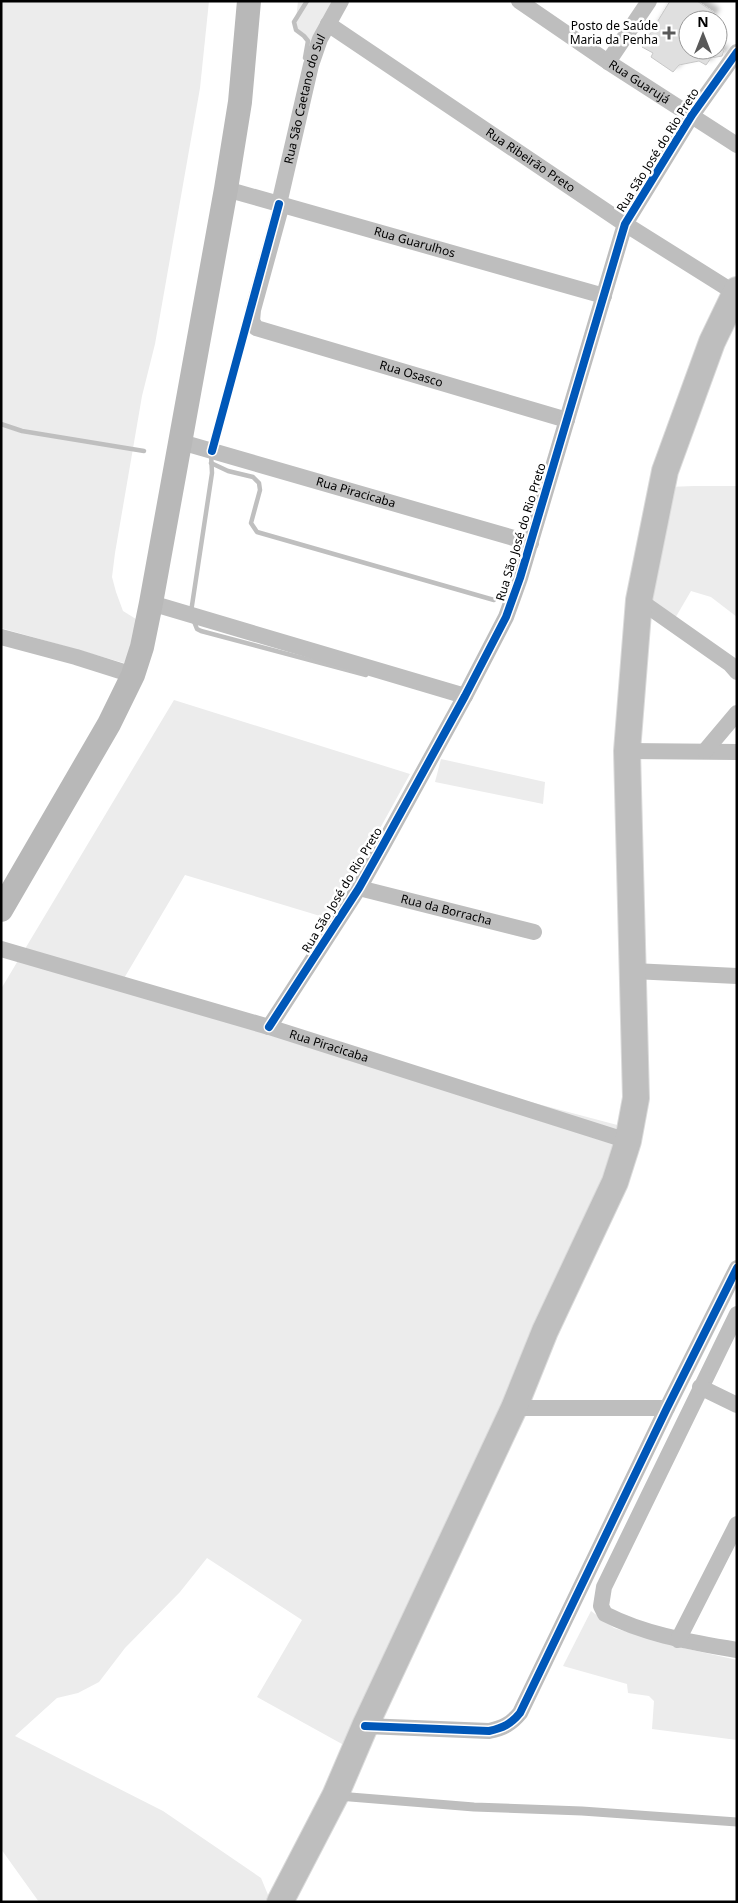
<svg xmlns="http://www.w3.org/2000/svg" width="738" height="1903" font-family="'Noto Sans',sans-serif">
<defs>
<filter id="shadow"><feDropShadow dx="4.5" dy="-4.5" stdDeviation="2.5" flood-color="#0004"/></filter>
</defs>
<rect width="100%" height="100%" fill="#fff"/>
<g fill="#ececec">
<path d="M1,1H209L200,88L155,344L142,396L115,553L112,577L116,592L123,611L144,624L124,663L1,628Z"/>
<path d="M298,1H343L322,54L308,48L307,40L295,29Z"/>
<path d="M694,486H737V617L711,597L691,591L674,620L645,593L668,487Z"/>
<path d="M174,700L410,774L330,919L185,875L123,980L451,1081L621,1126L611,1193L351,1749L257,1697L302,1620L207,1558L180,1592L125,1648L99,1682L78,1693L57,1698L15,1736L163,1811L261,1878L271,1902H39L1,1849V989Z"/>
<path d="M441,759L545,782L543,804L435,782Z"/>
<path d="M591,1611L614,1628L679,1647L737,1660V1740L652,1729L654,1701L649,1696L628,1693L627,1684L563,1666Z"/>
</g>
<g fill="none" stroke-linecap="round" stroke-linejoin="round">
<g stroke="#bfbfbf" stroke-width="4.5">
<path d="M305,58L308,41L304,36L296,30L294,22L307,1"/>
<path d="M1,424L22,431L144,451"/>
<path d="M211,463L228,471L253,477L259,483L260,490L251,523L257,532L494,600"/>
<path d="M191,612L212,473L211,454L246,318"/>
<path d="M193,619L197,629L201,631L366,675"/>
</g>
</g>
<path fill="#dfdfdf" stroke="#c7c7c7" filter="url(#shadow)" d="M670,1H697L715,13L711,20H688V50H724L722,56L711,58L706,65L699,61L679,65L673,72L651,57L653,53L642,47Z"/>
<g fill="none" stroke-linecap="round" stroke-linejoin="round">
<g stroke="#dbdbdb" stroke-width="28">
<path id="primary" d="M280,1902L335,1796L365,1726L514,1408L545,1331L615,1182L628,1141L636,1098L627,751L639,600L665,471L712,342L737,290"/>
</g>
<path stroke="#bebebe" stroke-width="9" d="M338,1796L474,1807L582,1811L737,1822"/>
<g stroke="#bebebe" stroke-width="16">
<path id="s1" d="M519,1L608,62L737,145"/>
<path id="s2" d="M328,24L625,224L735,293"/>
<path d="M608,62L649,1"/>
<path id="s3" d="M226,189L604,296"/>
<path id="s4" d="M279,204L311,65L320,39L341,1"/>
<path id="s5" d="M282,204L253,310L252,321L256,328L567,420"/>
<path id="s6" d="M181,442L531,543"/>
<path d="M639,600L730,664L737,672"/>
<path d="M151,603L465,696"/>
<path d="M1,637L76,657L133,675"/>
<path d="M627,751L737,752"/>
<path d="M705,751L737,713"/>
<path id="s7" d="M359,888L534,932"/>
<path id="s8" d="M1,949L269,1027L628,1141"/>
<path d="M633,971L737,976"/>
<path d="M269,1027L359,888L382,847L465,696L506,617L520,578L625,224L692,115L737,52"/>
<path d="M737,1314L604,1587L601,1606L605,1614C646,1635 692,1642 737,1650"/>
<path d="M700,1387L737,1405"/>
<path d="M514,1408H667"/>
<path d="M678,1640L737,1524"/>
<path d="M365,1726L489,1731C503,1728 511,1724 520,1713L667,1408L737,1268"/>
</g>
<path stroke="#b8b8b8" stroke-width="24" d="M1,910L109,724L133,675L142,647L151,603L226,189L240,102L249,1"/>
<use href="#primary" stroke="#bebebe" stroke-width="26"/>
<g stroke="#fff" stroke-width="11">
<g id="cycleway">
<path d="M212,451L279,204"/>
<path d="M269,1027L359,888L382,847L465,696L506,617L520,578L625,224L692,115L737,52"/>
<path d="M365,1726L489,1731C503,1728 511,1724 520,1713L667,1408L737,1268"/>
</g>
</g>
<use href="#cycleway" stroke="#0057b8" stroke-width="8"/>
</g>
<path fill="#595959" stroke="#fff" stroke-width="2" d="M666.5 25.5h5v5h5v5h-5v5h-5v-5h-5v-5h5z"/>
<g text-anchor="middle" stroke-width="5" stroke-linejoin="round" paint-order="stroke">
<g font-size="12" fill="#000" stroke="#fff" text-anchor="end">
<text x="658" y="30">Posto de Saúde<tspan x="658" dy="14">Maria da Penha</tspan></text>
</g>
<g font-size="12" fill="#000" stroke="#fff">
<text dy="4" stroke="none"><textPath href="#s1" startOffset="145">Rua Guarujá</textPath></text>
<text dy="4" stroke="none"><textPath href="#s4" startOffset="108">Rua São Caetano do Sul</textPath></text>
<text transform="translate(658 150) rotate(-58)" y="4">Rua São José do Rio Preto</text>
<text dy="4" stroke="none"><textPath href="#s2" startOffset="244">Rua Ribeirão Preto</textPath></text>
<text dy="4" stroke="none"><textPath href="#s3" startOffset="196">Rua Guarulhos</textPath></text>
<text dy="4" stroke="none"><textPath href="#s5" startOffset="291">Rua Osasco</textPath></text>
<text dy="4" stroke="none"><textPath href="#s6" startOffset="182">Rua Piracicaba</textPath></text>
<text transform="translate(521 532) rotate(-73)" y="4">Rua São José do Rio Preto</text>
<text transform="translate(342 890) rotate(-59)" y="4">Rua São José do Rio Preto</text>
<text dy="4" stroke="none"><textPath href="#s7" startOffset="90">Rua da Borracha</textPath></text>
<text dy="4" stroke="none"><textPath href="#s8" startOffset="342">Rua Piracicaba</textPath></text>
</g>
</g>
<rect width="738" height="1903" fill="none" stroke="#000000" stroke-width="5"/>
<g transform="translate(703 35)"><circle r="24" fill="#ffffff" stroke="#999999"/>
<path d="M0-4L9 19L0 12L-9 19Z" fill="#595959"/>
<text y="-8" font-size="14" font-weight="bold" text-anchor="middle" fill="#000000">N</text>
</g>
</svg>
